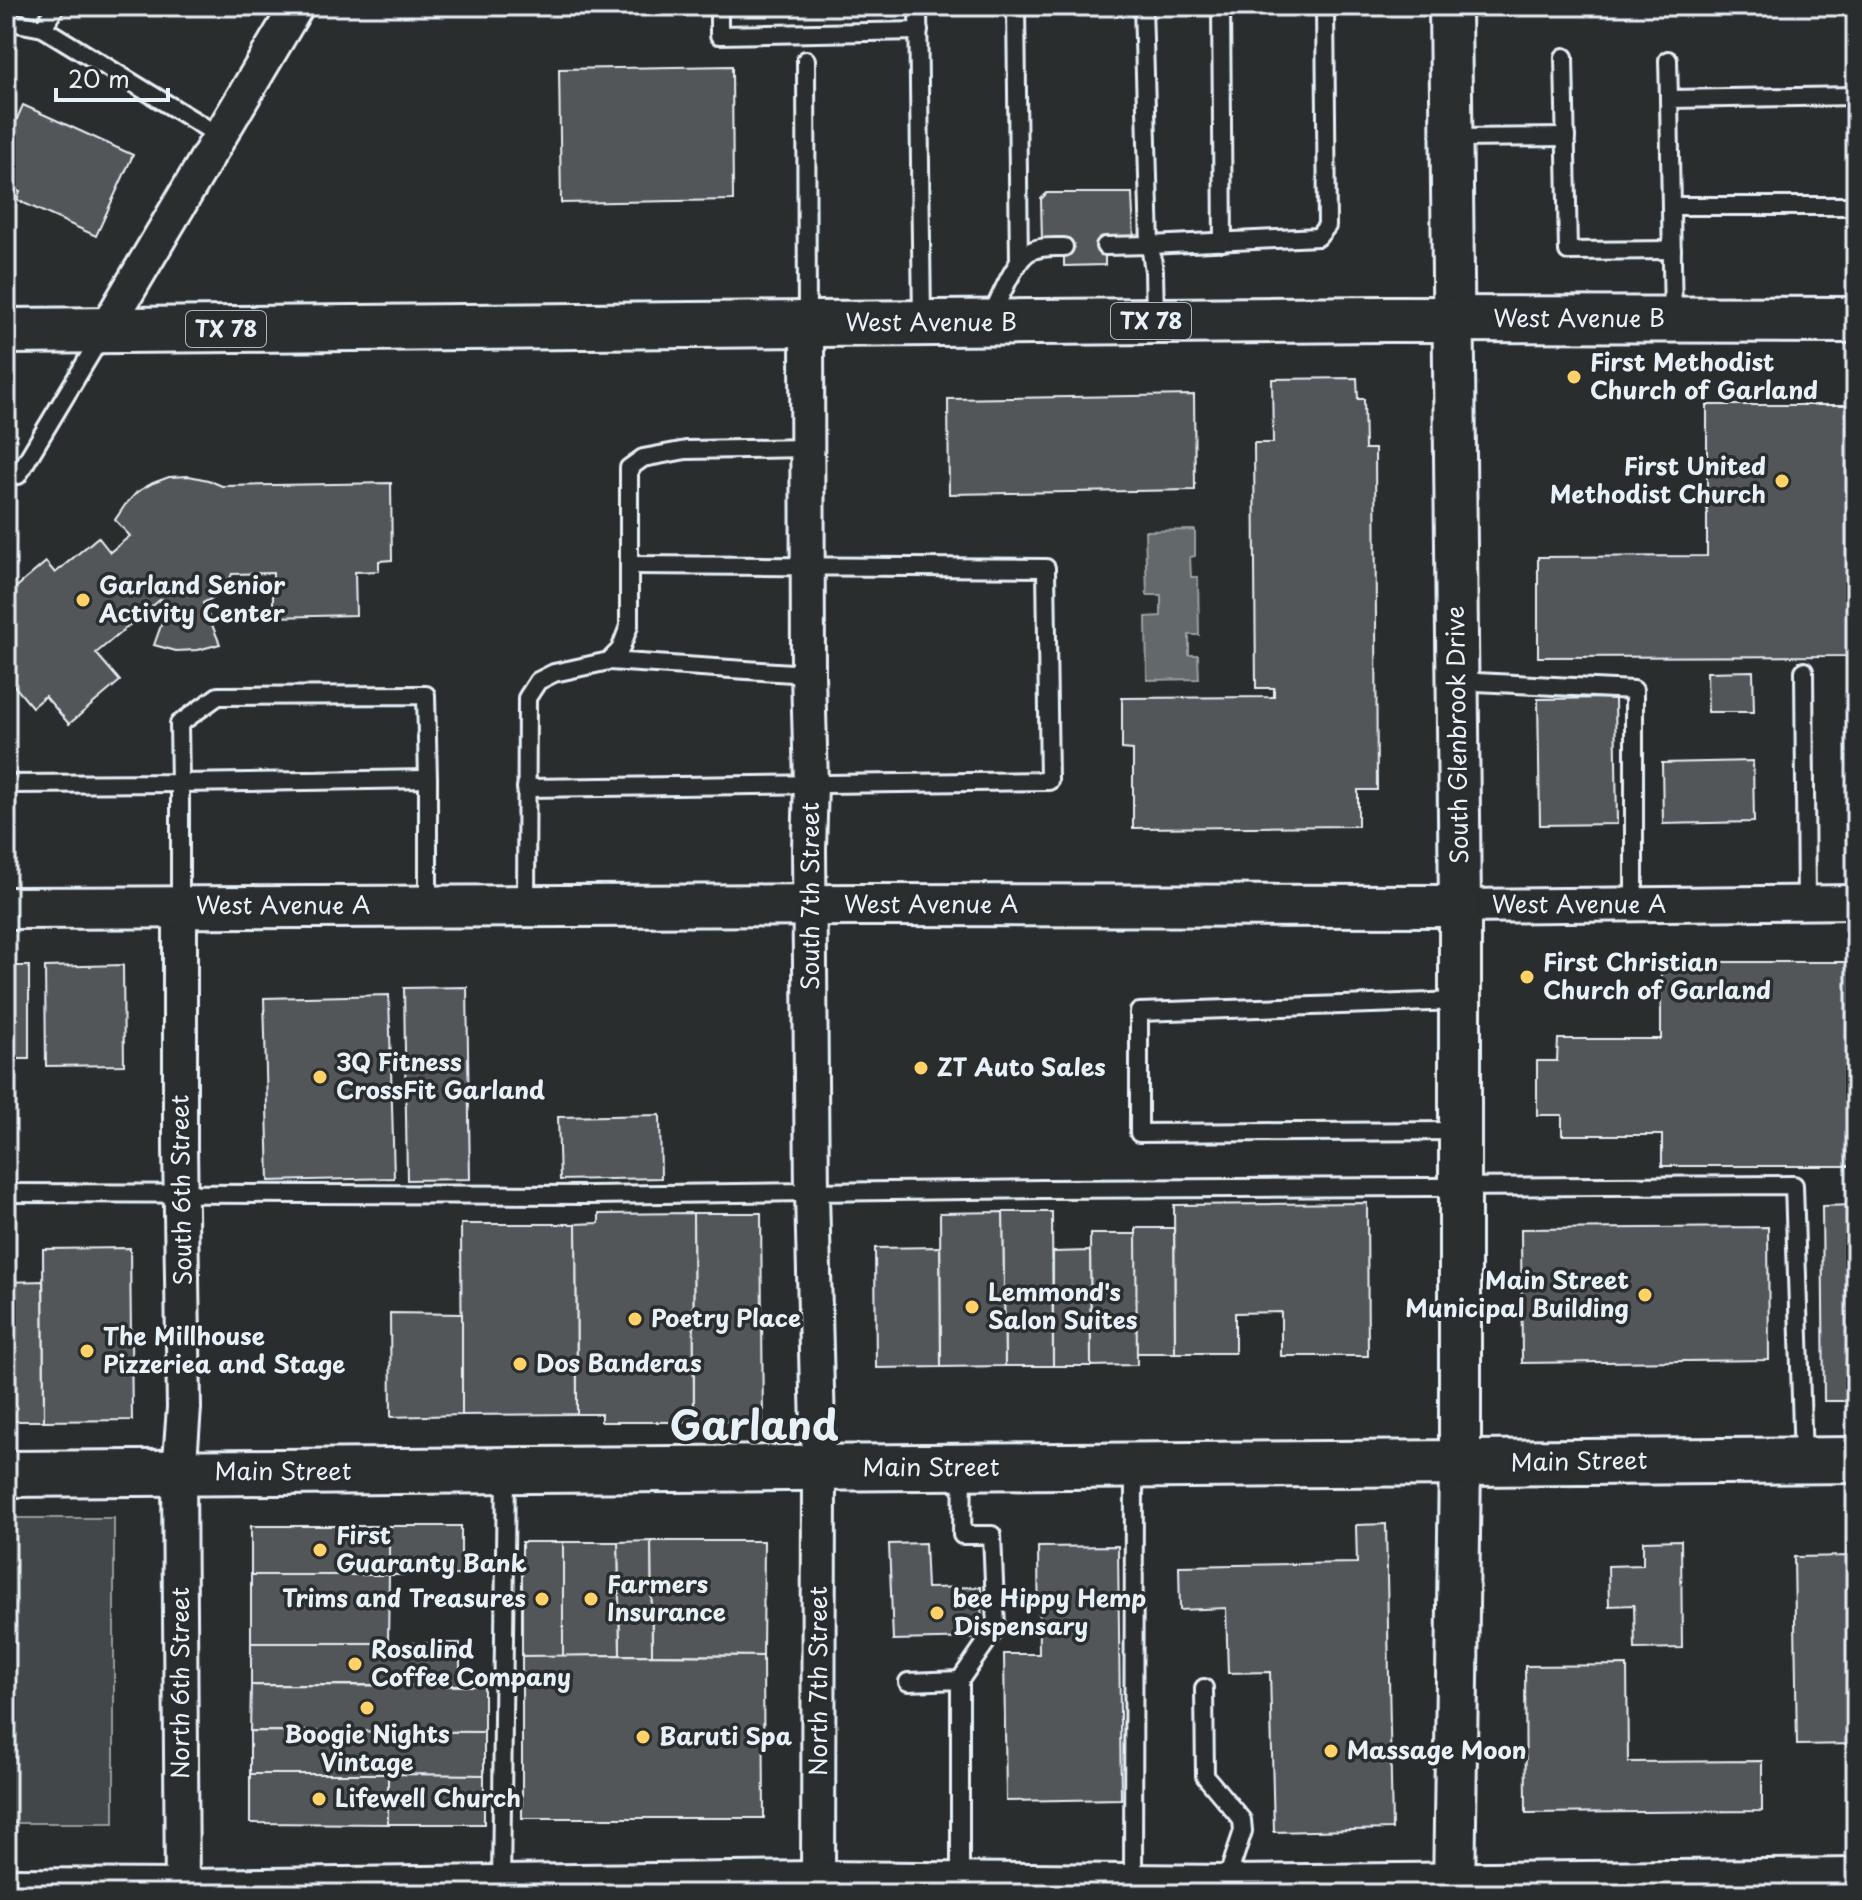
<svg xmlns="http://www.w3.org/2000/svg" width="1862" height="1900" font-family="'Playpen Sans',sans-serif">
<rect width="100%" height="100%" fill="#2a2d2e"/>
<filter id="ink" filterUnits="userSpaceOnUse"><feTurbulence type="fractalNoise" baseFrequency=".0125" numOctaves="2"/><feDisplacementMap in="SourceGraphic" scale="16" xChannelSelector="R" yChannelSelector="G"/><feConvolveMatrix kernelMatrix="1 2 1 2 8 2 1 2 1" color-interpolation-filters="sRGB"/></filter>
<g filter="url(#ink)">
<rect fill="#424648" stroke="#959ca0" stroke-width="2" x="6" y="1518" width="108" height="305"/>
<path fill="#63686b" stroke="#989fa3" stroke-width="2" d="M1195,530V556L1190,557L1191,577H1198L1199,635H1189V655H1198L1199,679L1147,680L1146,617L1161,616V595H1147L1145,531Z"/>
<g fill="#535759" stroke="#e8f1f8" stroke-width="2">
<path d="M732,66L733,200L561,203L559,69Z"/>
<path d="M23,105L133,155L96,236L17,200L20,192L6,186V143Z"/>
<path d="M1047,193H1132L1134,240H1105V265L1064,266V242H1042L1041,199Z"/>
<path d="M1357,378L1358,399H1364L1365,449H1375L1377,790H1358V826L1133,828V750L1122,749V698L1274,697V688H1256L1254,443H1273L1272,379Z"/>
<path d="M1194,395L1195,490L949,494L948,399Z"/>
<path d="M1707,405H1856V656L1538,657V557L1707,556Z"/>
<path d="M189,476L208,480L222,486L391,483L392,560L379,561V571L355,572L356,615L273,617V573L232,574L228,583L218,595L203,603L220,644L198,650L176,651L154,645L169,603L161,599L96,653L120,681L69,724L45,696L32,707L6,676V596L46,562L55,573L98,537L110,552L130,536L115,520L125,505L137,492L153,483L169,477Z"/>
<path d="M1753,671L1754,712H1708L1707,672Z"/>
<path d="M1615,698L1617,824L1540,825L1538,699Z"/>
<path d="M1753,761L1754,822L1663,824L1662,763Z"/>
<path d="M1661,962H1856V1166H1662V1135H1562V1115H1537V1061H1557L1558,1039H1661Z"/>
<path d="M123,965L124,1065L46,1066L45,967Z"/>
<rect x="6" y="966" width="23" height="93"/>
<path d="M467,987L470,1179L407,1180L404,988Z"/>
<path d="M389,995L394,1178L269,1181L264,998Z"/>
<path d="M660,1115L661,1178L560,1180L558,1117Z"/>
<path d="M1367,1203L1368,1356H1281V1312L1235,1313V1353H1175L1174,1205Z"/>
<path d="M1856,1205V1401H1824L1822,1206Z"/>
<path d="M1003,1212H1052L1053,1366H1005Z"/>
<path d="M1003,1212L1005,1366L941,1367L940,1213Z"/>
<path d="M693,1213H761L763,1421L694,1422Z"/>
<path d="M693,1213L694,1422H601V1414H577L576,1224L599,1223V1214Z"/>
<path d="M461,1224H576L577,1414L462,1415Z"/>
<path d="M1768,1227L1769,1360L1522,1363L1521,1229Z"/>
<path d="M1136,1228H1174L1175,1353H1136Z"/>
<path d="M1090,1234H1136L1137,1365L1091,1366Z"/>
<path d="M940,1247L941,1367L876,1368L875,1248Z"/>
<path d="M130,1248L132,1420L44,1421L43,1249Z"/>
<path d="M1090,1251L1091,1366H1053V1252Z"/>
<path d="M43,1281L44,1421H6V1282Z"/>
<path d="M390,1313L462,1314V1415L391,1417Z"/>
<path d="M1386,1524L1392,1829L1274,1832L1270,1672L1228,1673L1226,1608L1180,1610L1179,1566L1357,1563L1356,1525Z"/>
<rect x="251" y="1526" width="138" height="49"/>
<rect x="389" y="1526" width="72" height="49"/>
<path d="M1681,1540L1682,1648L1635,1649L1634,1605L1609,1606L1608,1566L1643,1565V1541Z"/>
<path d="M651,1541H764L763,1656L652,1655Z"/>
<path d="M651,1541L652,1655H620L618,1542Z"/>
<rect x="522" y="1542" width="41" height="114"/>
<path d="M563,1542H618L620,1655L563,1656Z"/>
<path d="M925,1543L927,1588L981,1587L982,1638L893,1640L889,1544Z"/>
<path d="M1118,1546L1121,1799L1006,1801L1004,1654H1039L1038,1547Z"/>
<path d="M1856,1556V1744L1797,1745L1794,1557Z"/>
<path d="M251,1575H389L388,1643H251Z"/>
<rect x="251" y="1643" width="209" height="42"/>
<path d="M620,1655L763,1656L764,1818H522V1656Z"/>
<path d="M1627,1665L1628,1762L1762,1761V1811L1526,1813L1525,1666Z"/>
<path d="M251,1685L484,1686V1732L250,1731Z"/>
<path d="M250,1731L484,1732V1775L250,1774Z"/>
<path d="M250,1774H388V1824L250,1823Z"/>
<path d="M388,1774L484,1775V1824H388Z"/>
</g>
<g fill="none" stroke-linecap="round" stroke-linejoin="round">
<g stroke="#e8f1f8" stroke-width="22">
<g id="service">
<path d="M719,6V35L919,31"/>
<path d="M918,6L922,320"/>
<path d="M1016,6L1019,262"/>
<path d="M1143,6L1150,245L1318,237L1327,226L1325,6"/>
<path d="M1221,6L1223,242"/>
<path d="M6,21L43,28L221,137"/>
<path d="M43,28L56,6"/>
<path d="M1564,57L1568,251L1672,250"/>
<path d="M806,60L807,322"/>
<path d="M1668,60L1669,99"/>
<path d="M1453,138L1566,137"/>
<path d="M1671,206H1856"/>
<path d="M1105,246L1150,245L1154,271L1155,318"/>
<path d="M990,318C999,301 1015,258 1031,251C1041,246 1053,247 1064,247"/>
<path d="M1673,319L1669,99L1856,96"/>
<path d="M6,475H18L102,335"/>
<path d="M609,661L808,674"/>
<path d="M1804,671L1806,902"/>
<path d="M1457,681L1634,690V905"/>
<path d="M6,784L180,783L179,724L218,696L426,695L428,779"/>
<path d="M526,788L1049,781L1046,568L629,565"/>
<path d="M526,906L527,698L538,681L554,673L609,661L620,650L629,626V468L643,458L686,450L808,448"/>
<path d="M180,907V783L428,779V905"/>
<path d="M1458,1131L1139,1133V1012L1460,1001"/>
<path d="M6,1193L590,1195L1043,1189L1794,1185L1803,1459"/>
<path d="M960,1680L996,1628L992,1535H962L963,1468"/>
<path d="M908,1682L960,1680V1882"/>
<path d="M1204,1688L1205,1776L1242,1820L1243,1831L1225,1885"/>
<path d="M1133,1884L1134,1468"/>
<path d="M501,1885L506,1472"/>
</g>
</g>
<g stroke="#e8f1f8" stroke-width="38">
<g id="minor">
<path d="M807,324L808,674L811,784L809,849L812,1193L819,1469L818,1894"/>
<path d="M105,330L297,6"/>
<path d="M1460,906L1856,902"/>
<path d="M180,907V1147L184,1408L179,1473L182,1894"/>
</g>
</g>
<g stroke="#e8f1f8" stroke-width="46">
<g id="tertiary">
<path d="M1450,6L1460,906V1464L1454,1894"/>
<path d="M6,908L863,905L1460,906"/>
<path d="M6,1889L182,1890L818,1882L1225,1886L1856,1879"/>
</g>
</g>
<g stroke="#e8f1f8" stroke-width="50">
<path id="secondary" d="M6,1474L1856,1460"/>
</g>
<g stroke="#e8f1f8" stroke-width="50">
<path id="primary" d="M6,331L1387,319L1856,320"/>
</g>
<use href="#service" stroke="#2a2d2e" stroke-width="16"/>
<use href="#minor" stroke="#2a2d2e" stroke-width="32"/>
<use href="#tertiary" stroke="#2a2d2e" stroke-width="40"/>
<use href="#secondary" stroke="#2a2d2e" stroke-width="44"/>
<use href="#primary" stroke="#2a2d2e" stroke-width="44"/>
</g>
</g>
<g fill="#ffd166" stroke="#2a2d2e" stroke-width="3">
<circle cx="1574" cy="377" r="8"/>
<circle cx="1782" cy="481" r="8"/>
<circle cx="83" cy="600" r="8"/>
<circle cx="1527" cy="977" r="8"/>
<circle cx="921" cy="1068" r="8"/>
<circle cx="320" cy="1077" r="8"/>
<circle cx="1645" cy="1295" r="8"/>
<circle cx="972" cy="1307" r="8"/>
<circle cx="635" cy="1319" r="8"/>
<circle cx="87" cy="1351" r="8"/>
<circle cx="520" cy="1364" r="8"/>
<circle cx="320" cy="1550" r="8"/>
<circle cx="542" cy="1599" r="8"/>
<circle cx="591" cy="1599" r="8"/>
<circle cx="937" cy="1613" r="8"/>
<circle cx="355" cy="1664" r="8"/>
<circle cx="367" cy="1708" r="8"/>
<circle cx="643" cy="1737" r="8"/>
<circle cx="1331" cy="1751" r="8"/>
<circle cx="319" cy="1799" r="8"/>
</g>
<g text-anchor="middle" stroke-width="7" stroke-linejoin="round" paint-order="stroke">
<g fill="#2a2d2e" stroke="#afb6bb" stroke-width="2">
<rect x="1111" y="303" width="80" height="36" rx="6"/>
<rect x="186" y="311" width="80" height="36" rx="6"/>
</g>
<g font-size="22" font-weight="bold" fill="#e8f1f8">
<text x="1151" y="329">TX 78</text>
<text x="226" y="337">TX 78</text>
</g>
<g font-size="24" fill="#e8f1f8" stroke="#2a2d2e">
<text x="1579" y="327">West Avenue B</text>
<text x="931" y="331">West Avenue B</text>
<text transform="translate(1458 735) rotate(-91)" y="8">South Glenbrook Drive</text>
<text transform="translate(811 896) rotate(-90)" y="8">South 7th Street</text>
<text x="931" y="913">West Avenue A</text>
<text x="1579" y="913">West Avenue A</text>
<text x="283" y="914">West Avenue A</text>
<text transform="translate(182 1190) rotate(-91)" y="8">South 6th Street</text>
<text transform="translate(1579 1462) rotate(-1)" y="8">Main Street</text>
<text x="931" y="1476">Main Street</text>
<text x="283" y="1480">Main Street</text>
<text transform="translate(819 1681) rotate(-90)" y="8">North 7th Street</text>
<text transform="translate(181 1683) rotate(-90)" y="8">North 6th Street</text>
</g>
<g font-size="24" font-weight="bold" fill="#e8f1f8" stroke="#2a2d2e" text-anchor="start">
<text x="1590" y="371">First Methodist<tspan x="1590" dy="28">Church of Garland</tspan></text>
<text x="1766" y="475" text-anchor="end">First United<tspan x="1766" dy="28">Methodist Church</tspan></text>
<text x="99" y="594">Garland Senior<tspan x="99" dy="28">Activity Center</tspan></text>
<text x="1543" y="971">First Christian<tspan x="1543" dy="28">Church of Garland</tspan></text>
<text x="336" y="1071">3Q Fitness<tspan x="336" dy="28">CrossFit Garland</tspan></text>
<text x="937" y="1076">ZT Auto Sales</text>
<text x="1629" y="1289" text-anchor="end">Main Street<tspan x="1629" dy="28">Municipal Building</tspan></text>
<text x="988" y="1301">Lemmond's<tspan x="988" dy="28">Salon Suites</tspan></text>
<text x="651" y="1327">Poetry Place</text>
<text x="103" y="1345">The Millhouse<tspan x="103" dy="28">Pizzeriea and Stage</tspan></text>
<text x="536" y="1372">Dos Banderas</text>
<text x="336" y="1544">First<tspan x="336" dy="28">Guaranty Bank</tspan></text>
<text x="607" y="1593">Farmers<tspan x="607" dy="28">Insurance</tspan></text>
<text x="526" y="1607" text-anchor="end">Trims and Treasures</text>
<text x="953" y="1607">bee Hippy Hemp<tspan x="953" dy="28">Dispensary</tspan></text>
<text x="371" y="1658">Rosalind<tspan x="371" dy="28">Coffee Company</tspan></text>
<text x="367" y="1743" text-anchor="middle">Boogie Nights<tspan x="367" dy="28">Vintage</tspan></text>
<text x="659" y="1745">Baruti Spa</text>
<text x="1347" y="1759">Massage Moon</text>
<text x="335" y="1807">Lifewell Church</text>
</g>
<g font-size="40" font-weight="bold" fill="#e8f1f8" stroke="#2a2d2e">
<text x="754" y="1440">Garland</text>
</g>
</g>
<rect width="1862" height="1900" fill="none" stroke="#2a2d2e" stroke-width="32"/>
<rect x="16" y="16" width="1830" height="1868" fill="none" stroke="#e8f1f8" stroke-width="3" filter="url(#ink)"/>
<path d="M56 88v12h112v-12" fill="none" stroke="#e8f1f8" stroke-width="4"/>
<text x="68" y="88" font-size="24" fill="#e8f1f8" stroke="#2a2d2e" stroke-width="6" paint-order="stroke">20 m</text>
</svg>
